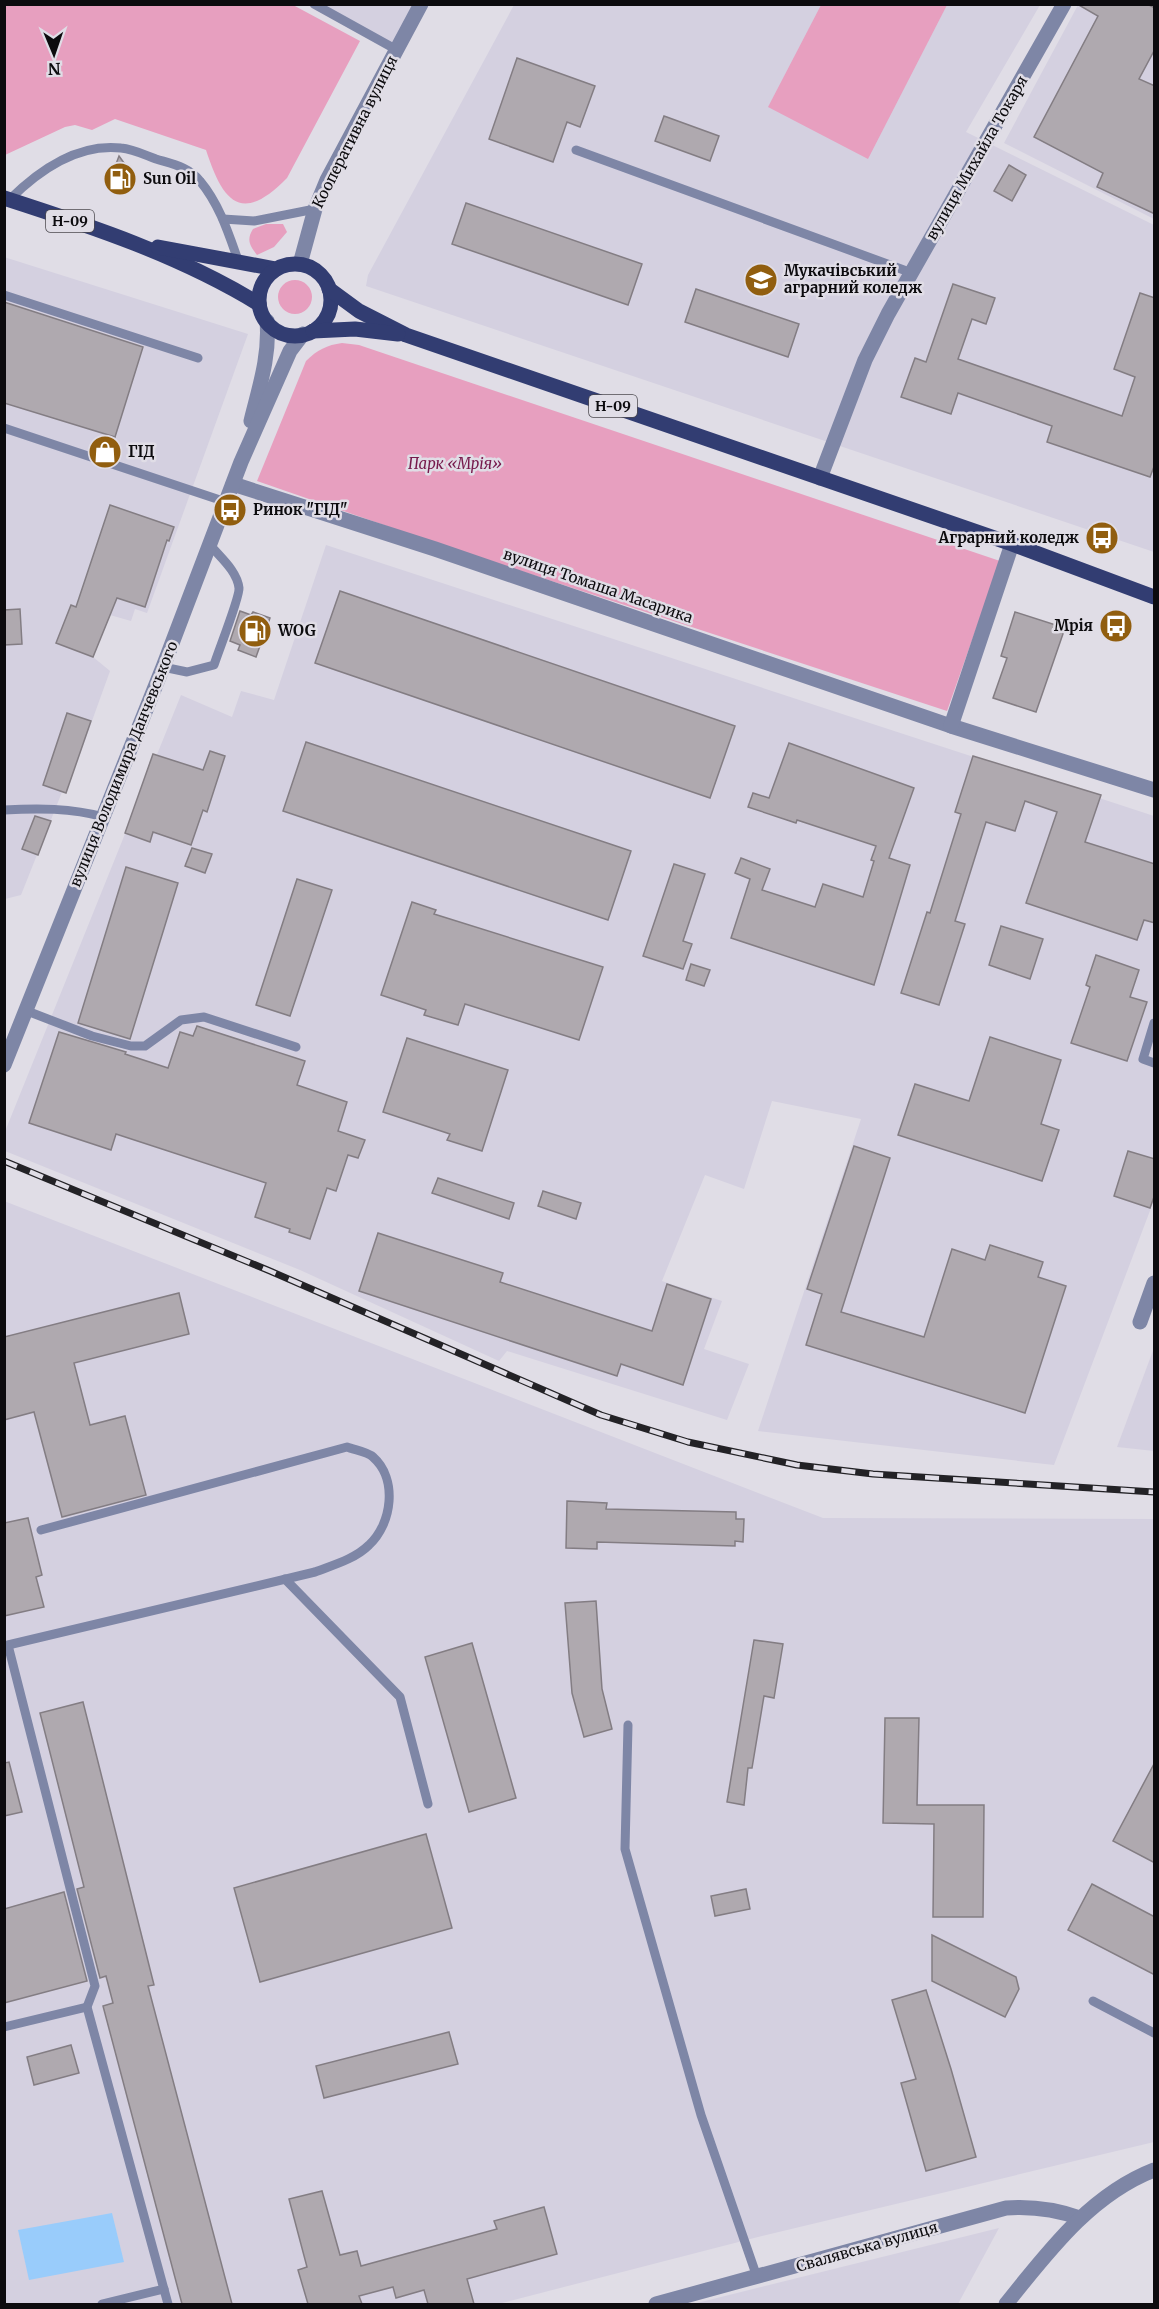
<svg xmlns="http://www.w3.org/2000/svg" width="1159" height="2309" font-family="Merriweather,serif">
<rect width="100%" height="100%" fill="#e0dde6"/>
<g fill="#d4d0e0">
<path d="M314,5H421L397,50Z"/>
<path d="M514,5H1040L966,132L1154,225V552L366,286L368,275Z"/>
<path d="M1078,5L1154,46V219L1004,143Z"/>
<path d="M4,257L248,334L147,613L135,609L131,621L110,615L93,657L110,671L66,793L62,792L21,895L5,899Z"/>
<path d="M326,545L1154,816V1200L1054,1465L758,1431L861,1119L772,1101L744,1189L705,1175L662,1281L722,1301L704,1349L749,1364L727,1420L507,1351L499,1361L300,1270L5,1151L4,1134L181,695L232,717L241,691L274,700Z"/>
<path d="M4,1201L823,1518L1154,1519V2142L758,2237L498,2304H5Z"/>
<path d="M1154,1348V1451L1117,1447Z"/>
<path d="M999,2228L958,2304H693Z"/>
</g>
<g fill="#e79fbf">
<path d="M5,4L293,5L360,41L287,178C241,225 223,202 206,150L115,119L92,130L75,125L65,127L5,155Z"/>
<path d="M821,5H947L868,159L768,107Z"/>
<path d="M266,224H283L287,232L274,247L257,255C250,246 246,240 253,229Z"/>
<circle cx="295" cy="297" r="17"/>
<path d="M342,343L359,345L1000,561L947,711L430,541L257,481L306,361C317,350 327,345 342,343Z"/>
</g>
<path fill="#99ccfb" d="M112,2213L124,2262L29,2280L18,2230Z"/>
<g fill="#afa9af" stroke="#837d83" stroke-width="1.5">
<path d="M1077,4H1147L1155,8V49L1139,79L1155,86V214L1097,187L1103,173L1034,137L1098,16Z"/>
<path d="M517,58L595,86L580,127L567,122L553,162L489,139Z"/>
<path d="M664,116L719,136L710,161L655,141Z"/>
<path d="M119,156L132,174L127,185L107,188Z"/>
<path d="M1009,165L1026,175L1012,201L994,191Z"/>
<path d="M466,203L642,264L628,305L452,244Z"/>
<path d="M953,284L995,298L986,324L972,319L958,359L1122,416L1135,377L1114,369L1140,293L1155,298V464L1150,477L1047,442L1052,426L958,393L951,414L901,397L915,358L926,362Z"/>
<path d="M696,289L799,324L788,357L685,322Z"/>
<path d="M4,302L143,347L115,437L4,403Z"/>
<path d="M110,505L174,527L169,541L167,540L145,607L117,598L93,657L56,643L71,605L76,607Z"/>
<path d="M340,591L735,726L710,798L315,663Z"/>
<path d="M20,609L22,644L4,645V610Z"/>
<path d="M240,611L251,615L253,612L270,618L256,657L238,650L240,645L230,641Z"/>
<path d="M1015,612L1065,628L1036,712L993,698L1007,658L1001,656Z"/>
<path d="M67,713L91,721L66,793L43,785Z"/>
<path d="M306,742L631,851L608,920L283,811Z"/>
<path d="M789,743L914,788L889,858L910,865L874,985L731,938L750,879L735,873L741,858L770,869L762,890L815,907L823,884L863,897L874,861L871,860L876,846L797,820L796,823L748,807L753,793L769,798Z"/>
<path d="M210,751L225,756L207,812L203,810L191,845L153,832L150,842L125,833L153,754L203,770Z"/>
<path d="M973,756L1101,795L1085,842L1155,864V923L1144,920L1137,940L1026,903L1057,812L1025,801L1015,831L986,822L955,921L965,924L939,1005L901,993L927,912L930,913L961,814L955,812Z"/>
<path d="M35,816L51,821L38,855L22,849Z"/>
<path d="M192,848L212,854L205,873L185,866Z"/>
<path d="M674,864L705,874L683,941L692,944L683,969L643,956Z"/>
<path d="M126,867L178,883L130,1039L78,1023Z"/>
<path d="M297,879L332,890L290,1016L256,1005Z"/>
<path d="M412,902L436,910L434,914L603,967L579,1040L465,1004L458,1025L424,1015L426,1010L381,995Z"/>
<path d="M1001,926L1043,939L1030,979L989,965Z"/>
<path d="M1096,955L1139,970L1130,997L1147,1002L1127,1061L1071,1043L1090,987L1086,985Z"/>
<path d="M691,964L710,970L704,986L686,980Z"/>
<path d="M197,1026L305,1061L297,1085L347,1102L338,1131L365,1140L358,1158L348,1155L336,1191L327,1188L310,1239L289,1232L290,1229L255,1217L266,1183L116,1134L111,1150L29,1123L59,1032L126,1052L125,1054L168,1068L180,1032L193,1036Z"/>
<path d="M990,1037L1061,1060L1041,1124L1059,1130L1042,1181L898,1135L915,1084L969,1101Z"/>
<path d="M407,1038L508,1070L482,1151L447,1140L450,1134L383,1112Z"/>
<path d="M854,1146L890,1158L841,1312L924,1337L952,1249L985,1260L990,1245L1043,1262L1038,1277L1066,1286L1025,1413L806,1345L822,1294L807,1289Z"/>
<path d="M1128,1151L1155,1159V1194L1150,1208L1114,1196Z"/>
<path d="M438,1178L514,1203L509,1219L432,1193Z"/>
<path d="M543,1191L581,1203L576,1219L538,1206Z"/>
<path d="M378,1233L503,1273L500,1282L652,1331L667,1284L711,1299L683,1385L621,1364L617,1376L359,1291Z"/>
<path d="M179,1293L189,1334L74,1363L90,1425L125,1416L146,1495L62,1517L34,1412L4,1420V1337Z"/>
<path d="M567,1501L607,1503L606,1509L736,1512V1519H744L743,1542L735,1541V1546L597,1542V1549L566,1548Z"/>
<path d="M28,1518L42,1575L36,1577L44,1607L4,1616V1523Z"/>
<path d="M596,1601L602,1689L612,1729L584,1737L572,1693L565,1603Z"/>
<path d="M754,1640L783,1644L774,1698L764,1696L752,1768H748L744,1805L727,1802Z"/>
<path d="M472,1643L516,1798L469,1812L425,1657Z"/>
<path d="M83,1702L154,1985L148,1986L232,2304H182L103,2006L113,2003L106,1976L100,1978L77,1889L84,1887L40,1713Z"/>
<path d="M885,1718H919L917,1805H984L983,1917H933L934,1824L883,1823Z"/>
<path d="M9,1762L22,1812L4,1816V1763Z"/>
<path d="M1155,1762V1863L1113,1841Z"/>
<path d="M426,1834L452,1928L260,1982L234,1888Z"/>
<path d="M1092,1884L1155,1917V1975L1068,1930Z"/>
<path d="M746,1889L750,1909L715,1916L711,1896Z"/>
<path d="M64,1892L87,1981L4,2003V1909Z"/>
<path d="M932,1935L1016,1977L1019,1989L1005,2017L932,1981Z"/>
<path d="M926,1990L951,2069L976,2157L926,2171L901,2083L916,2079L892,2000Z"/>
<path d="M449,2032L458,2064L324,2098L316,2066Z"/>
<path d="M71,2045L79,2073L34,2085L27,2057Z"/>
<path d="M322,2191L340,2255L357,2251L361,2266L497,2229L494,2221L544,2207L557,2254L467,2279L474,2304H428L424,2290L396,2298L393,2287L359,2296L362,2304H308L298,2270L307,2267L289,2199Z"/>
</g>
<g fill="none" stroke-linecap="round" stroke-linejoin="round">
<g stroke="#7e86a6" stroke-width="9">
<path d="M314,4L397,50"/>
<path d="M576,150L912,273"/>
<path d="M9,200C39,170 77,143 121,148C133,149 145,155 156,159C172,164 189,167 200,181C220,205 229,235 239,263"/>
<path d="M223,219L254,221L315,209"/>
<path d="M4,295L198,358"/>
<path d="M4,428L226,502"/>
<path d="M163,667L187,672L214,665C218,652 240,597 239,588C237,571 221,558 210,545"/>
<path d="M4,810C38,808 71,808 104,817"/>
<path d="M27,1011L92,1036L131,1046H145L181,1020L204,1017L296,1047"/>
<path d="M1154,1023L1143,1059L1154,1063"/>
<path d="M41,1530L347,1447C355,1450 368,1452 373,1457C398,1479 392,1524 369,1545C355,1559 333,1565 315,1572L8,1645L95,1986L87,2007L168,2304"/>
<path d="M285,1579L400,1697L428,1804"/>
<path d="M628,1725L625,1849L701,2115L757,2277"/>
<path d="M1093,2001L1154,2033"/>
<path d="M4,2027L87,2007"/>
<path d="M102,2304L164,2289"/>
</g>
<g stroke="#7e86a6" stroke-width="15">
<path d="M300,264L315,209L327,180L421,4"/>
<path d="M233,484L435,549L951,726L1154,790"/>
<path d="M951,726L1012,544"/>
<path d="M1140,1322L1154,1283"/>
<path d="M656,2304L1006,2208C1033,2206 1055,2209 1080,2218"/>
</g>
<g stroke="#7e86a6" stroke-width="15">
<path d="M251,421C259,388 270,356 267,321"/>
<path d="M820,478L865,360L888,314L1064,4"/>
<path d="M4,1065L163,667L241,462L290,351L303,334"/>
<path d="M1006,2304C1048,2252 1090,2195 1154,2170"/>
</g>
<g stroke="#323d72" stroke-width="15">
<path d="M4,198C91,226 181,256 259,304"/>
<path d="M158,247L276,269"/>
<circle cx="295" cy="300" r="36"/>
<path d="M329,289L359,311L406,335L1012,544L1154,597"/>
<path d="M313,331L355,329L398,334"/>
</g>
<g stroke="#232226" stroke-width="7">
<path id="rail" d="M4,1161L270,1271L601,1415L688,1442L797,1465L873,1474L1154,1492"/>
</g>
<use href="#rail" stroke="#e0dde6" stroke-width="4.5" stroke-dasharray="14" stroke-linecap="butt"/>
</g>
<defs>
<g id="fuel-disc" transform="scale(1.725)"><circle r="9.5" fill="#915e0f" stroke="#e0dde6"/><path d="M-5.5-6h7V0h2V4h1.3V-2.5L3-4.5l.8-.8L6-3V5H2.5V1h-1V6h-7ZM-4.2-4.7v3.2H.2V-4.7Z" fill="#fff"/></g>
<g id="university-disc" transform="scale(1.725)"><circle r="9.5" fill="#915e0f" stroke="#e0dde6"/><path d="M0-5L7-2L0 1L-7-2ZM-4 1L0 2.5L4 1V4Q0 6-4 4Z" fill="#fff"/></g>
<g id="shop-disc" transform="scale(1.725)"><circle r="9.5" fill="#915e0f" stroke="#e0dde6"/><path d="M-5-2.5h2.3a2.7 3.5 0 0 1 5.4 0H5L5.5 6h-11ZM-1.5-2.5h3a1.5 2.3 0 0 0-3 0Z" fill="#fff"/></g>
<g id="bus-disc" transform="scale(1.725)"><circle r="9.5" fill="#915e0f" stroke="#e0dde6"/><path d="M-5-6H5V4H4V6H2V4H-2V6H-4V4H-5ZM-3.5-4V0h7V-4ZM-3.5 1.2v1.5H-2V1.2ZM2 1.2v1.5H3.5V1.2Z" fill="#fff"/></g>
</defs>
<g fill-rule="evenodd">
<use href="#fuel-disc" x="120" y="179"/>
<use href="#university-disc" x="761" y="280"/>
<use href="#shop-disc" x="105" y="452"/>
<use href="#bus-disc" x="230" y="510"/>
<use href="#bus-disc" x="1102" y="538"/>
<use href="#bus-disc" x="1116" y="626"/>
<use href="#fuel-disc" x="255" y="631"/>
</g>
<g text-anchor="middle" stroke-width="5" stroke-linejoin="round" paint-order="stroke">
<g fill="#e0dde6" stroke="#4c4a4f" stroke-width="1.5">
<rect x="46" y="210" width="48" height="22" rx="4.5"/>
<rect x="589" y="395" width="48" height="22" rx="4.5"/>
</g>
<g font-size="14" font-weight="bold" fill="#0c0b0e">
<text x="70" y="226">Н-09</text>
<text x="613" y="411">Н-09</text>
</g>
<g font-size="15" fill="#0c0b0e" stroke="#e0dde6">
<text transform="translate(355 132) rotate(-63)" y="5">Кооперативна вулиця</text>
<text transform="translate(977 158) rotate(-60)" y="5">вулиця Михайла Токаря</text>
<text transform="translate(598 586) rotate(19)" y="5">вулиця Томаша Масарика</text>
<text transform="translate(124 764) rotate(-68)" y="5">вулиця Володимира Данчевського</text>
<text transform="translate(867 2247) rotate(-16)" y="5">Свалявська вулиця</text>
</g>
<g font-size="15" font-weight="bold" fill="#0c0b0e" stroke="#e0dde6" text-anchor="start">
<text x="143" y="184">Sun Oil</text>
<text x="784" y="276">Мукачівський<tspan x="784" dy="17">аграрний коледж</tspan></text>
<text x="128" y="457">ГІД</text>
<text x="253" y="515">Ринок "ГІД"</text>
<text x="1079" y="543" text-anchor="end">Аграрний коледж</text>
<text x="1093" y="631" text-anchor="end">Мрія</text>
<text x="278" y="636">WOG</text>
</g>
<g font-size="15" font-style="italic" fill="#76194c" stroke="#e0dde6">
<text x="455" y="469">Парк «Мрія»</text>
</g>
</g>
<rect width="1159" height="2309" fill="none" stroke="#0c0b0e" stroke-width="12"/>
<g transform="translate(54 54) rotate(178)" stroke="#e0dde6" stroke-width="4.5" paint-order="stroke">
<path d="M0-4.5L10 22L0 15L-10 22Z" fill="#0c0b0e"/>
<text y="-9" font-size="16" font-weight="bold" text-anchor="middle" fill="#0c0b0e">N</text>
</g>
</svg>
